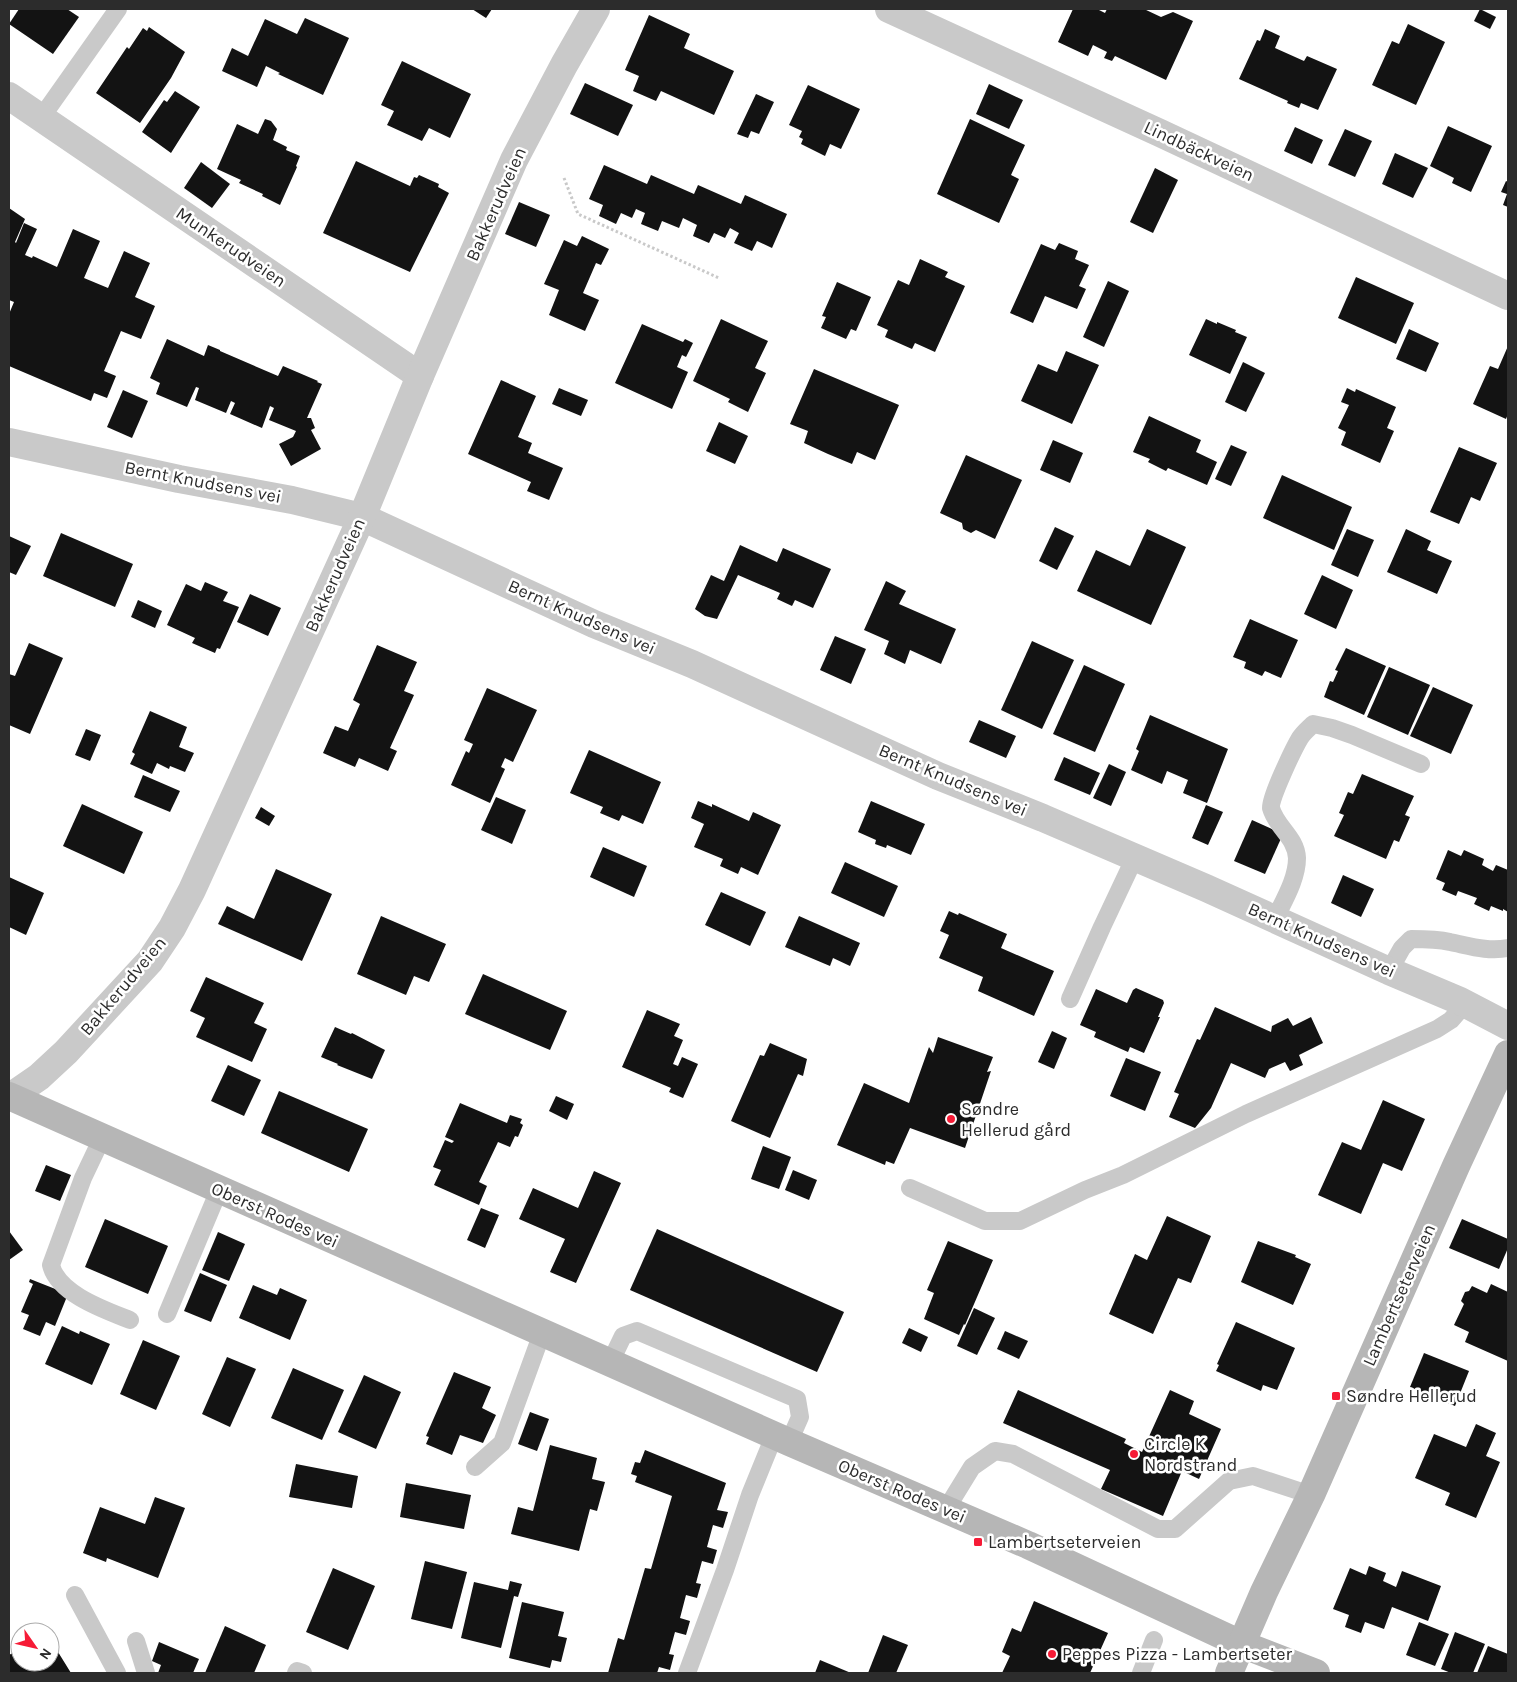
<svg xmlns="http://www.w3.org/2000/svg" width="1517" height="1682" font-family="Karla,sans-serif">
<rect width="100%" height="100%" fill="#fff"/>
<g fill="#131313">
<path d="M19,9H67L79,17L53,54L9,24Z"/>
<path d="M472,9H492L486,18Z"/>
<path d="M1073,9H1097L1105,13L1107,9H1144L1161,17L1173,12L1193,21L1166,80L1115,56L1112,61L1104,58L1107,52L1093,45L1088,56L1058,42Z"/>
<path d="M1480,9L1496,17L1490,29L1474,21Z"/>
<path d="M649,15L690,34L684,48L734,71L714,115L661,91L656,101L633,91L639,76L625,70Z"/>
<path d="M305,18L349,38L323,95L278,74L280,73L266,66L257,87L222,71L232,48L248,56L265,19L297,34Z"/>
<path d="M1408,24L1445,42L1416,105L1372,85L1392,41L1399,44Z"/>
<path d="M149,27L185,52L171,78L140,123L96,93L127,47L129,49L143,28L147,31Z"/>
<path d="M1265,29L1280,36L1275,48L1304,61L1307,56L1337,69L1318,110L1301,103L1299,108L1287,103L1288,101L1239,79L1257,40L1260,41Z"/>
<path d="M402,61L471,94L450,138L429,128L422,141L387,125L394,111L381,105Z"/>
<path d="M585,83L633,105L618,136L570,114Z"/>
<path d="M989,84L1023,100L1009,129L976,114Z"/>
<path d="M808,85L860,109L841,149L830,144L825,156L801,144L803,139L799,137L802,131L789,125Z"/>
<path d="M175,91L200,107L171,153L142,132L164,100L167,102Z"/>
<path d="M756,94L774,102L759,134L751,131L748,138L737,134Z"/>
<path d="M265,119L271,121L277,129L273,140L287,147L286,150L300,156L296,166L297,167L280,205L262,196L263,194L239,183L241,180L217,169L237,124L258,134Z"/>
<path d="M970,119L1025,145L1011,175L1019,179L999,223L937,194Z"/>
<path d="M1448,126L1492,146L1471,192L1452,183L1454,178L1430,166Z"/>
<path d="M1295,127L1323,140L1312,164L1284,151Z"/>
<path d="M1345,129L1372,141L1355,177L1328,165Z"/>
<path d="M1395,153L1428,168L1413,198L1382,184Z"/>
<path d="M356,161L410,186L414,177L417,178L419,175L439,184L438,187L449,193L410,272L323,233Z"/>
<path d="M201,162L230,184L212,208L184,188Z"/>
<path d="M604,165L647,184L651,175L694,194L698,185L741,204L745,195L787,214L772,248L757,241L752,251L734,243L739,233L730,228L725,238L714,233L709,243L693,236L697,225L683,218L679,228L662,221L658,231L641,224L645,213L636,209L632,218L621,213L616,224L599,216L603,205L589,199Z"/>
<path d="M1155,168L1178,180L1153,233L1130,222Z"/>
<path d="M1506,181L1508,182V207L1503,205L1507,194L1501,192Z"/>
<path d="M519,202L550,215L536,247L505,234Z"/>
<path d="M9,208L25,219L15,242L16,243L24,223L37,229L25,255L32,258L33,256L57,267L73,229L100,241L84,278L108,288L124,251L150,263L135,297L155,306L141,339L121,331L104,371L116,376L107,398L94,393L91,401L9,366V314L14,302L9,300Z"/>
<path d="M582,236L609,249L601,265L596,263L583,293L599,300L585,331L549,315L559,290L544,284L564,240L577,246Z"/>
<path d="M1059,243L1078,251L1075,259L1089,265L1079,286L1086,289L1077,309L1045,296L1033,323L1010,313L1041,244L1055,250Z"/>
<path d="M920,259L948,272L945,277L965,286L935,352L915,343L912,349L885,337L888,330L877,325L898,280L909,285Z"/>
<path d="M1356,277L1414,303L1396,344L1338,318Z"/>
<path d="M1108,281L1129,291L1104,347L1083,337Z"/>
<path d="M837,282L871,297L856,331L851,329L846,339L821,328L826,317L822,316Z"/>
<path d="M721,319L768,341L755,368L766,373L748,412L728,402L730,399L693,381Z"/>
<path d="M1206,319L1217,324V322L1236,330L1235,332L1247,337L1230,374L1189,355Z"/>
<path d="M642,324L683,342L685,339L693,343L686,357L682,355L677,367L688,372L672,409L615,383Z"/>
<path d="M1409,329L1439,343L1426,372L1396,359Z"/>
<path d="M167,339L204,356L208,345L220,350V351L278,376L283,366L318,381L317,382L322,384L307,418H311L315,428L311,430L321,449L291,466L279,444L293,437L296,431L269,420L274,408L270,406L262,428L230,414L235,403L231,401L226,413L195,400L199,388L196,387L187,407L156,394L160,383L150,378Z"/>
<path d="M1508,346V414L1506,419L1473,404L1490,366L1498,369Z"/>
<path d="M1066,351L1099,365L1072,424L1021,401L1038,364L1057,372Z"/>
<path d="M1243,362L1265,373L1246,412L1225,402Z"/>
<path d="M814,369L899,405L875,460L857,452L852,464L828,454L804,443L808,431L790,424Z"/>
<path d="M501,380L536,396L518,437L532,443L528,453L563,468L549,500L527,491L531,482L468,454Z"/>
<path d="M559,388L588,400L581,416L552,404Z"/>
<path d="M1347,388L1355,392L1356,389L1396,407L1387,428L1394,431L1380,463L1341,445L1346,432L1338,428L1349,405L1341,402Z"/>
<path d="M123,390L148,401L132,438L107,427Z"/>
<path d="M1149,416L1201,440L1196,452L1217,462L1207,485L1168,468L1166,471L1148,462L1150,459L1133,452Z"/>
<path d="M719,422L748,436L735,464L706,451Z"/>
<path d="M1053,440L1083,453L1070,483L1040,470Z"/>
<path d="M1231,445L1247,452L1231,486L1215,479Z"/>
<path d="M1459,447L1497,463L1480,501L1471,497L1459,524L1430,512Z"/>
<path d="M966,455L1022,480L995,539L976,530L971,533L963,529L962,523L940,513Z"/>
<path d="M1282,475L1352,507L1334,550L1263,518Z"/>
<path d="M1055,527L1074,536L1057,570L1039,561Z"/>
<path d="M1147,529L1186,547L1151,625L1077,591L1096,550L1130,566Z"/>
<path d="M1347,529L1374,540L1358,577L1331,565Z"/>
<path d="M1406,529L1431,541L1427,550L1452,561L1437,594L1387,572Z"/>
<path d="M61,533L133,564L115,607L43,576Z"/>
<path d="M9,536L31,546L16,575L9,572Z"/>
<path d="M740,545L777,562L783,548L831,569L813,608L795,600L792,606L777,599L780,593L738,575L717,619L705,616L695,609L711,575L724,581Z"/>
<path d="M1322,575L1353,590L1336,629L1304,614Z"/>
<path d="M886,581L906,591L899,604L956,629L941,664L910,650L905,664L884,654L889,641L864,630Z"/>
<path d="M205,582L228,592L223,601L239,607L220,649L217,648L215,653L192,643L195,638L167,625L186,584L201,591Z"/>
<path d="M250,594L281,608L268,636L237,622Z"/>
<path d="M138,600L162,611L155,628L131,617Z"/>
<path d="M1250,619L1298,640L1281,678L1265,671L1262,676L1244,668L1246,662L1233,657Z"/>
<path d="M835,636L866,649L851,684L820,670Z"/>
<path d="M1032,641L1074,660L1042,729L1001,710Z"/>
<path d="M29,643L63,658L30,734L9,725V674L15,676Z"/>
<path d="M377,645L417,662L404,691L414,695L390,748L397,751L388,771L359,758L355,767L323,753L335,726L348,731L360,704L353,700Z"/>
<path d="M1346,648L1386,666L1364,715L1324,697L1330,681L1333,682L1338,671L1335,670Z"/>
<path d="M1084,665L1125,684L1095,752L1053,734Z"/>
<path d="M1389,667L1430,685L1408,735L1367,717Z"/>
<path d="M1433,687L1473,705L1451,754L1410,736Z"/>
<path d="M487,688L537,710L513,762L505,758L501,767L505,769L490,803L451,785L466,751L469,753L473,744L464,740Z"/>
<path d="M150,711L187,727L179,747L194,753L185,772L170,766L169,769L157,763L152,774L130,764L135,754L132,752Z"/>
<path d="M1150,715L1228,749L1207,803L1183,793L1188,780L1167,771L1162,784L1131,770L1139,751L1136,749Z"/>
<path d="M979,720L1016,736L1006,758L969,742Z"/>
<path d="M86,729L101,735L90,761L75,755Z"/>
<path d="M589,750L661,782L643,824L622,815L619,821L600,813L603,807L570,793Z"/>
<path d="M1064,757L1100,773L1090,795L1054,780Z"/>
<path d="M1109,764L1126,772L1111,806L1093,798Z"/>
<path d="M1362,774L1414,796L1405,815L1410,817L1399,842L1394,840L1386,859L1334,836L1344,815L1339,813L1348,792L1353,794Z"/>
<path d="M143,775L180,791L170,812L134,797Z"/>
<path d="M496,797L526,810L512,844L481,830Z"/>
<path d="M698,801L712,807V804L749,821L753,812L781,825L758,875L741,867L738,874L720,866L723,859L694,847L704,824L691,818Z"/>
<path d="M871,801L925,824L911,855L887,845L886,848L875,844L876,840L858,832Z"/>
<path d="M82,804L143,832L124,874L63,846Z"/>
<path d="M1206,805L1223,812L1208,845L1192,838Z"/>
<path d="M261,807L275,816L269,826L255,818Z"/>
<path d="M1252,820L1283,834L1265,874L1234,861Z"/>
<path d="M603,847L647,866L634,897L590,877Z"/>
<path d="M1448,850L1461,856L1464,850L1484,859L1482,865L1493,871L1496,865L1508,870V912L1503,909V911L1491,906L1489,911L1474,904L1477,898L1458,891L1456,896L1442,890L1445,883L1436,879Z"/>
<path d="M845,862L898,886L884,917L831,893Z"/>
<path d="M276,869L332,894L302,961L218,924L227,906L254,919Z"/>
<path d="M1343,875L1374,889L1361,917L1331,903Z"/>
<path d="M9,877L44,893L26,935L9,927Z"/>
<path d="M721,892L766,912L750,946L705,925Z"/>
<path d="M949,911L958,915L959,913L1007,934L1001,948L1054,971L1034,1016L978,991L983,977L939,958L949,935L940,931Z"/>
<path d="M381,916L446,944L429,982L414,976L406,995L357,974Z"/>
<path d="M799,916L860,943L850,966L833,958L830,966L785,947Z"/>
<path d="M483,974L567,1011L550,1050L465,1014Z"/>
<path d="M206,977L264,1003L254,1023L267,1029L252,1062L196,1037L205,1018L190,1011Z"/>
<path d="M1136,988L1163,1000L1164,1003L1158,1017H1160L1144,1053L1130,1047L1128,1052L1094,1037L1096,1032L1080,1025L1096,989L1127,1003L1133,990Z"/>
<path d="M1215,1007L1271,1032L1272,1026L1288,1018L1293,1026L1311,1017L1323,1043L1299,1055L1303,1065L1290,1071L1285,1062L1269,1069L1265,1078L1231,1063L1211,1108L1195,1128L1169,1117L1179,1094L1174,1092L1197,1039L1200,1040Z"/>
<path d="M647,1010L680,1024L674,1036L683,1040L673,1064L678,1066L682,1057L698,1064L683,1098L669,1092L671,1088L622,1067Z"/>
<path d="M335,1027L351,1034L352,1033L385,1050L372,1079L337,1065L338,1064L321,1057Z"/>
<path d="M1052,1031L1067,1038L1054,1069L1038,1062Z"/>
<path d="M938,1037L993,1057L987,1072L991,1071L965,1148L910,1128L894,1164L886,1161L885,1165L837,1145L864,1083L909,1103L929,1047L933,1053Z"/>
<path d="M770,1043L807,1059L803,1076L798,1074L770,1138L731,1121L760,1055L764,1056Z"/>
<path d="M1126,1058L1161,1072L1145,1111L1110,1096Z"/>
<path d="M228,1065L261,1080L244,1116L211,1101Z"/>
<path d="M279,1091L368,1129L349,1172L261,1133Z"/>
<path d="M556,1096L574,1104L567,1120L549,1111Z"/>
<path d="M1383,1100L1425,1119L1402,1171L1383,1163L1361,1214L1318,1195L1342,1142L1361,1150Z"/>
<path d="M460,1103L507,1123L510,1115L522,1119L520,1123L523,1125L518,1137L515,1136L510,1147L498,1142L479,1182L487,1186L479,1205L434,1185L441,1170L433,1167L445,1140L452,1143L454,1141L445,1137Z"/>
<path d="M763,1146L791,1157L779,1189L751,1179Z"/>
<path d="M46,1165L71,1175L60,1201L35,1191Z"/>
<path d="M793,1170L817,1180L809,1200L785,1190Z"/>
<path d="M594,1171L621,1183L576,1283L550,1272L565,1239L519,1219L533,1188L578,1208Z"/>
<path d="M481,1208L499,1215L485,1248L467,1240Z"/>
<path d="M1167,1216L1211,1236L1191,1283L1178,1278L1153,1334L1109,1314L1135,1254L1147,1260Z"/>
<path d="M105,1219L168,1246L148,1294L85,1267Z"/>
<path d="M1462,1219L1508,1239V1248L1499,1269L1449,1248Z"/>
<path d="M657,1229L844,1312L817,1372L630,1290Z"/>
<path d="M9,1231L23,1250L9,1260Z"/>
<path d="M218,1232L245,1244L229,1281L202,1270Z"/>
<path d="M948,1241L993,1260L965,1325L964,1324L959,1335L924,1319L934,1293L927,1290Z"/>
<path d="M1258,1241L1296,1255L1295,1257L1311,1264L1293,1305L1241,1282Z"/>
<path d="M200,1273L227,1285L211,1322L184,1311Z"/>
<path d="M30,1279L68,1294L55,1326L46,1322L40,1336L23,1329L29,1315L21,1312L33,1284L29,1282Z"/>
<path d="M1491,1284L1508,1292V1361L1465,1342L1469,1332L1454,1325L1464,1304L1461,1301L1465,1292L1469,1291L1472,1286L1487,1293Z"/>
<path d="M253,1285L277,1295L280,1288L307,1300L290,1340L239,1318Z"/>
<path d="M974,1308L995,1318L977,1355L957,1346Z"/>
<path d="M1236,1322L1295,1348L1277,1390L1263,1385L1261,1391L1216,1371L1219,1365L1217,1364Z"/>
<path d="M62,1326L79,1334L80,1331L110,1344L92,1385L45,1364Z"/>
<path d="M909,1328L928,1337L921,1352L902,1343Z"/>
<path d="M1005,1331L1028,1341L1019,1359L997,1349Z"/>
<path d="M143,1340L180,1356L156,1410L120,1394Z"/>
<path d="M1424,1353L1469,1371L1455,1406L1410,1387Z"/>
<path d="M227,1357L256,1369L230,1427L202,1414Z"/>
<path d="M293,1368L344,1390L322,1440L271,1418Z"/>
<path d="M454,1372L491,1387L482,1408L496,1415L483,1443L460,1435L452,1455L426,1444L429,1437L426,1436Z"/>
<path d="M364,1375L401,1392L376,1449L338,1432Z"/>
<path d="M1018,1390L1126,1439L1124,1443L1142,1452L1170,1390L1194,1401L1189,1414L1221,1429L1199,1479L1182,1471L1163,1516L1101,1489L1110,1470L1003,1423Z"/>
<path d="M530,1412L549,1419L537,1451L518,1444Z"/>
<path d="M1476,1424L1496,1433L1486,1456L1500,1462L1476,1518L1445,1505L1450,1493L1415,1478L1434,1434L1466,1447Z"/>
<path d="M550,1445L597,1458L592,1479L605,1482L597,1511L590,1509L579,1551L511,1534L518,1507L533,1511Z"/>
<path d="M645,1450L726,1483L717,1510L728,1512L723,1528L713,1525L707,1547L717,1550L713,1564L702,1561L696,1583L701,1584L697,1598L686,1595L680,1618L690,1621L686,1635L675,1632L669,1654L674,1655L670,1670L659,1667L657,1673H608L618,1638L624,1640L645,1568L651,1569L672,1496L635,1482L637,1476L631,1474L635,1462L640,1463Z"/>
<path d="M296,1464L358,1476L352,1508L289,1497Z"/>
<path d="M406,1483L471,1495L464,1529L400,1517Z"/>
<path d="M155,1497L185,1508L158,1578L107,1558L106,1562L83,1553L100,1507L145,1524Z"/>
<path d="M425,1561L467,1572L452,1629L411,1619Z"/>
<path d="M1369,1566L1386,1573L1383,1581L1396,1587L1402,1571L1441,1586L1428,1621L1392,1607L1384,1629L1365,1622L1361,1633L1345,1627L1349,1615L1333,1609L1350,1568L1366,1575Z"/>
<path d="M333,1568L375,1586L348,1650L306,1632Z"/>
<path d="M510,1581L522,1584L518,1597L514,1596L501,1648L461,1638L474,1582L508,1590Z"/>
<path d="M1034,1601L1108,1633L1090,1673H1002L1010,1656L1002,1652L1012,1628L1021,1632Z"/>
<path d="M522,1602L564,1612L558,1636L567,1638L561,1662L552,1660L550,1668L509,1658Z"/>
<path d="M1419,1622L1449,1634L1435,1666L1406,1655Z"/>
<path d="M225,1626L266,1645L254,1673H205Z"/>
<path d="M1455,1632L1485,1644L1473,1673H1451L1441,1669Z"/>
<path d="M883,1635L908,1645L896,1673H868Z"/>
<path d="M50,1639L71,1673H9V1655L20,1649V1662H50Z"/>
<path d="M159,1642L199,1659L193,1673H158L161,1665L152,1661Z"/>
<path d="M1488,1646L1508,1654V1673H1477Z"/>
<path d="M820,1660L851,1673H815Z"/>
</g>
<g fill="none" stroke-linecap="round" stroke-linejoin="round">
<path stroke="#c9c9c9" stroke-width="3" stroke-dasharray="2.5 2.5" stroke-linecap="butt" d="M564,178L578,214L719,278"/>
<g stroke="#c9c9c9" stroke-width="18">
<path d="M41,118L118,9"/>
<path d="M1275,919C1284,900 1297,879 1297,858C1296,837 1276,827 1271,808C1269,800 1294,748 1300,738C1303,733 1308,729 1313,724L1332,728L1352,735L1421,764"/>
<path d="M1389,971L1402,948L1411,939C1425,939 1437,939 1450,942C1470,946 1488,952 1508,948"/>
<path d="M1070,999L1102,927L1135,857"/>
<path d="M102,1138L83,1178L51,1265C58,1294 105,1310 130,1320"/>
<path d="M910,1188L985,1221H1020L1085,1190L1123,1175L1246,1114L1437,1029L1451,1020L1465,1004"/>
<path d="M167,1314L219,1190"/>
<path d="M610,1363L623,1336L637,1331L797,1399L800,1417L789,1442"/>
<path d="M475,1467L502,1443L542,1333"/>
<path d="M945,1511L972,1467L995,1451L1013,1454L1158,1529H1175L1229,1481L1253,1476L1311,1495"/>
<path d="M75,1595L117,1673"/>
<path d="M136,1641L146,1673"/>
<path d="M296,1673L297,1671L303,1673"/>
<path d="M687,1673L725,1570L750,1495L774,1436"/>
<path d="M1141,1673L1154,1640"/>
</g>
<g stroke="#c9c9c9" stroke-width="28">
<path d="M889,9L1160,133L1508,296"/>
<path d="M9,96L420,376"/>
<path d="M9,442L179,479L292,500L362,517L594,624L692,664L938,776L1043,818L1206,888L1389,971L1460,1001L1508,1026"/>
<path d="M10,1097L39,1077L66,1052L150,961L172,928L192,890L362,517L420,376L514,160L564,65L596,9"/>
</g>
<g stroke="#b6b6b6" stroke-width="28">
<path d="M9,1096L789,1442L1028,1545L1241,1644L1316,1673"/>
<path d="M1229,1673L1264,1592L1311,1495L1456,1166L1508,1054"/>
</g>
</g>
<g fill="#f61b36" stroke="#fff" stroke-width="2">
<circle cx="951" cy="1119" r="5"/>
<rect x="1331" y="1391" width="10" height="10" rx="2.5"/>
<circle cx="1134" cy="1454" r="5"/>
<rect x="973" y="1537" width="10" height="10" rx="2.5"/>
<circle cx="1052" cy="1654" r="5"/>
</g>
<g text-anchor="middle" stroke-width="5" stroke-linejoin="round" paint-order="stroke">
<g font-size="18" fill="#2c2c2c" stroke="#fff">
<text transform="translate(1199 151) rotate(25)" y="6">Lindbäckveien</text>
<text transform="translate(496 204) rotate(-66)" y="6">Bakkerudveien</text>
<text transform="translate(231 247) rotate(34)" y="6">Munkerudveien</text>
<text transform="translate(203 482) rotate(11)" y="6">Bernt Knudsens vei</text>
<text transform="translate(335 575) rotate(-66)" y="6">Bakkerudveien</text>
<text transform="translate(582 617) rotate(24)" y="6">Bernt Knudsens vei</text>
<text transform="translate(953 780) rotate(23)" y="6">Bernt Knudsens vei</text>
<text transform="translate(1322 940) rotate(24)" y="6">Bernt Knudsens vei</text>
<text transform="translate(123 986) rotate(-50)" y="6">Bakkerudveien</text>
<text transform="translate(275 1215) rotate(24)" y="6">Oberst Rodes vei</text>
<text transform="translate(1399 1295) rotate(-66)" y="6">Lambertseterveien</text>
<text transform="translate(902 1491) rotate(23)" y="6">Oberst Rodes vei</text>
</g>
<g font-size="18" fill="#2c2c2c" stroke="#fff" text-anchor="start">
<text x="961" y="1115">Søndre<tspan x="961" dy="21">Hellerud gård</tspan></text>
<text x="1346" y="1402">Søndre Hellerud</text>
<text x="1144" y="1450">Circle K<tspan x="1144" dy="21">Nordstrand</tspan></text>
<text x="988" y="1548">Lambertseterveien</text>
<text x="1062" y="1660">Peppes Pizza - Lambertseter</text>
</g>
</g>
<rect width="1517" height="1682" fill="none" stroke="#2c2c2c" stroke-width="20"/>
<g transform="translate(35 1647) rotate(124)"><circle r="24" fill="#ffffff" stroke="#ababab"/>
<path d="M0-4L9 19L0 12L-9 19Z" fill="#f61b36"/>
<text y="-8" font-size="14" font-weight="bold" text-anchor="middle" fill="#2c2c2c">N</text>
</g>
</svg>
